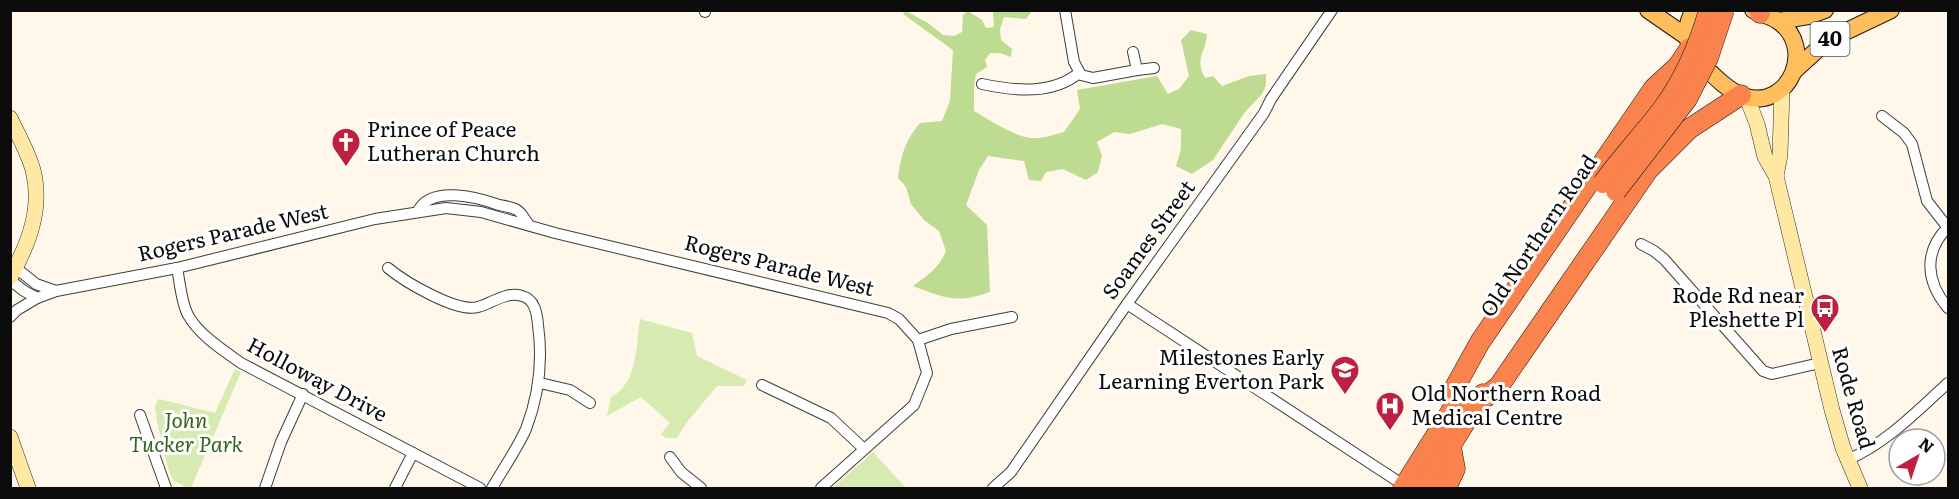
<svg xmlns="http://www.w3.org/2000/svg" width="1959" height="499" font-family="Literata,serif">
<rect width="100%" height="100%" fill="#fff7e9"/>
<g fill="#d7eab2">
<path d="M640,319L692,333L697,356L747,380L744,386H717L687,422L677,438H666L661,434L670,423L641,397L607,416L611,397C638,383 636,346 640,319Z"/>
<path d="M235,369L241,372L191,488H188L173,480L168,468L157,421L155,406L159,399L215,413Z"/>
<path d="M873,452L906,488H833Z"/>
</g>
<path fill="#bddb91" d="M906,11L928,23L943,35L954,36L962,32L963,15L968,11L982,20L986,28L994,27L993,11H1032L1026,19L1004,17L1000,29L1001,40L1012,49L1011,57L1000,53H990L985,60L987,67L976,74L974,87V111C988,119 1015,137 1031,138C1042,139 1053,135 1064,132L1080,109L1077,90L1157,76L1168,94L1179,89L1189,76L1181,40L1191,30L1207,34C1206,53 1194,58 1205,78L1213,76L1222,86L1249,76L1266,74V85L1262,94L1245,112L1213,160L1192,174L1176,166L1181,149V129L1162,124L1130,134L1114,132L1097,142L1102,156L1098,172L1086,180L1063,169L1046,172L1041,181L1029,180L1024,161L988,156L979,170L966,205L987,225L990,292C956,304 945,298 913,286C927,276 939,268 946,251L939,231L924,220L911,204L906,187L898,178C901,155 905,141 920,123L942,121L950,101L953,50L903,14Z"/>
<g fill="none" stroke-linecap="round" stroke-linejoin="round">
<g stroke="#3e3e3e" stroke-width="12">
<g id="street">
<path d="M705,10V12"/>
<path d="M1065,10L1074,62L1081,75L1093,78L1137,70"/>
<path d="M1133,52L1137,70L1154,68"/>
<path d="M982,84C1015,91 1052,95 1079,73"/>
<path d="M1882,116L1904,133L1912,144L1927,201L1948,228"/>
<path d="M418,211C431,185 477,197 499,205C505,206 512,207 517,210C522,213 525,220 529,225"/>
<path d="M1948,227C1923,252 1926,282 1948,308"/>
<path d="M1641,244L1654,251L1664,259L1763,371L1772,374L1820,363"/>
<path d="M16,268L36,284L56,291"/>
<path d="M177,268C180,282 181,302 188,315C199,335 223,350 241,363L480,488"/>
<path d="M388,268C405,282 457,313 478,307C493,303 506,291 522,296C535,299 537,314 538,325C543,361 539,395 526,429C517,449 503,469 492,488"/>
<path d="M10,280L24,291L37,298L56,291L177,268L375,219L446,208L481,212L555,233L888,313L899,319L918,340L951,329L1012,317"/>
<path d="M1127,304L1408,488"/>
<path d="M10,317L17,310L37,298"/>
<path d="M540,383L570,390L590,403"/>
<path d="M762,385L831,418L864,449"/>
<path d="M140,415L166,488"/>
<path d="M670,457L681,472L701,488"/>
<path d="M1847,460C1887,443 1917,411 1948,383"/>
<path d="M265,488L281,442L303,394"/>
<path d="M395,488L413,453"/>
<path d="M821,488L914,405L927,373L918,340"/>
<path d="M993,488L1011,472L1127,304L1264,113L1271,99L1332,10"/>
</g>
</g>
<g stroke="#2d2d2d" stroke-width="16">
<g id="secondary">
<path d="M1747,98L1757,124L1765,157L1776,176L1832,410L1843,448L1860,488"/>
<path d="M10,118C18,135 28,152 33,170C43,209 28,245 10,278"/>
<path d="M1776,176L1780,155L1782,89"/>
<path d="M10,437L28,488"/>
</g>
</g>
<g stroke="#1c1c1c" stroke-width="18">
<g id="primary">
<path d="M1648,10L1687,37"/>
<path d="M1694,10C1683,28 1686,46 1699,61C1711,73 1729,93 1746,97C1790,109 1816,47 1778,21C1771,16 1761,14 1753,10"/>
<path d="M1778,21L1808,16L1825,10"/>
<path d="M1795,70L1828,40L1891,10"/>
</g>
</g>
<g stroke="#1c1c1c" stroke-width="21">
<g id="highway">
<path d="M1759,10L1760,13"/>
<path d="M1477,404L1499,386L1648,170L1689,129L1741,95"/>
<path d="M1453,408L1455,387L1480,342L1654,88L1678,66L1690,48"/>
<path d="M1403,488L1460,397"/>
<path d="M1424,488L1483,394"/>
<path d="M1446,488L1455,469L1451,447"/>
</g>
</g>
<use href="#street" stroke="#fff" stroke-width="10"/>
<use href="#secondary" stroke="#ffe8a4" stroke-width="15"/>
<use href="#primary" stroke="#fdbe5b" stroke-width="16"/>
<use href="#highway" stroke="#f9824d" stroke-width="20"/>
<g stroke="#1c1c1c" stroke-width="21" stroke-linecap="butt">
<g id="highway-bridge">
<path d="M1603,183C1622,156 1645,133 1664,107C1685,78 1699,45 1709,10"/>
<path d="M1616,191L1687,99L1708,58L1724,10"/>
</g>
</g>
<use href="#highway-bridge" stroke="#f9824d" stroke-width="20"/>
</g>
<defs>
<g id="church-pin" transform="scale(1.5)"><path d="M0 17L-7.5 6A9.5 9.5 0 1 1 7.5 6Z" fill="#be203f" stroke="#fff"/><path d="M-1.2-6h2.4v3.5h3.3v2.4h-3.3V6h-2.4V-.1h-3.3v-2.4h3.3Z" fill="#fff"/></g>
<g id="bus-pin" transform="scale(1.5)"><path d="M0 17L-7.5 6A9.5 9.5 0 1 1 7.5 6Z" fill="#be203f" stroke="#fff"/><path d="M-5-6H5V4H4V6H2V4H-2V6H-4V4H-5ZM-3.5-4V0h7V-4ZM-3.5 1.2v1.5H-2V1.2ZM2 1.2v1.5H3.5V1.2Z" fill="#fff"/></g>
<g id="school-pin" transform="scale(1.5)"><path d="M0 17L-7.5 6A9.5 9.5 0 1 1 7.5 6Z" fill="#be203f" stroke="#fff"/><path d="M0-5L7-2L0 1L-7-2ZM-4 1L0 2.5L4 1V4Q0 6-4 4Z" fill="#fff"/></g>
<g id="hospital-pin" transform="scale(1.5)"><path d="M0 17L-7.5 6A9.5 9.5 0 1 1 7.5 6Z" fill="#be203f" stroke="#fff"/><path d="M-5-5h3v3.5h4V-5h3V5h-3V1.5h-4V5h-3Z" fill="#fff"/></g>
</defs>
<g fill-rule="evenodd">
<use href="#church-pin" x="346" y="142"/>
<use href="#bus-pin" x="1825" y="308"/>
<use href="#school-pin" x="1345" y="370"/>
<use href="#hospital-pin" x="1390" y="406"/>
</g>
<g text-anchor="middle" stroke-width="6" stroke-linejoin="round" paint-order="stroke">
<rect fill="#fff" stroke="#545454" stroke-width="1.5" x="1810.5" y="22" width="39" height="34" rx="4.5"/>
<g font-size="20" font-weight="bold" fill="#0b0b0b">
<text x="1830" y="46">40</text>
</g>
<g font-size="21" fill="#0b0b0b" stroke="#fff" text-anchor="start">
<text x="367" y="137">Prince of Peace<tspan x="367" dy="24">Lutheran Church</tspan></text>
<text x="1804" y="303" text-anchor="end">Rode Rd near<tspan x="1804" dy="24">Pleshette Pl</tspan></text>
<text x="1324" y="365" text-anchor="end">Milestones Early<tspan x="1324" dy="24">Learning Everton Park</tspan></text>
<text x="1411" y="401">Old Northern Road<tspan x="1411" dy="24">Medical Centre</tspan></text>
</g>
<g font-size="21" fill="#0b0b0b" stroke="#fff">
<text transform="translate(233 233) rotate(-13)" y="7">Rogers Parade West</text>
<text transform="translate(1539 236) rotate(-56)" y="7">Old Northern Road</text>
<text transform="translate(1149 240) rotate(-54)" y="7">Soames Street</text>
<text transform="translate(779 266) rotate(14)" y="7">Rogers Parade West</text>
<text transform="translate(317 380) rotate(28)" y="7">Holloway Drive</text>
<text transform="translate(1853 398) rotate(74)" y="7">Rode Road</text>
</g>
<g font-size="21" font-style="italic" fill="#34641a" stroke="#fff">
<text x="186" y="428">John<tspan x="186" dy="24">Tucker Park</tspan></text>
</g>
</g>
<rect width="1959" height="499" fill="none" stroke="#0b0b0b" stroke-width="24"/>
<g transform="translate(1917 457) rotate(39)"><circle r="28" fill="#ffffff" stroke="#9d9d9d" stroke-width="1.5"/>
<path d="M0-4.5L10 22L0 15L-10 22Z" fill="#be203f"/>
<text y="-9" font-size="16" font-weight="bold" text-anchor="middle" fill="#0b0b0b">N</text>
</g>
</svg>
